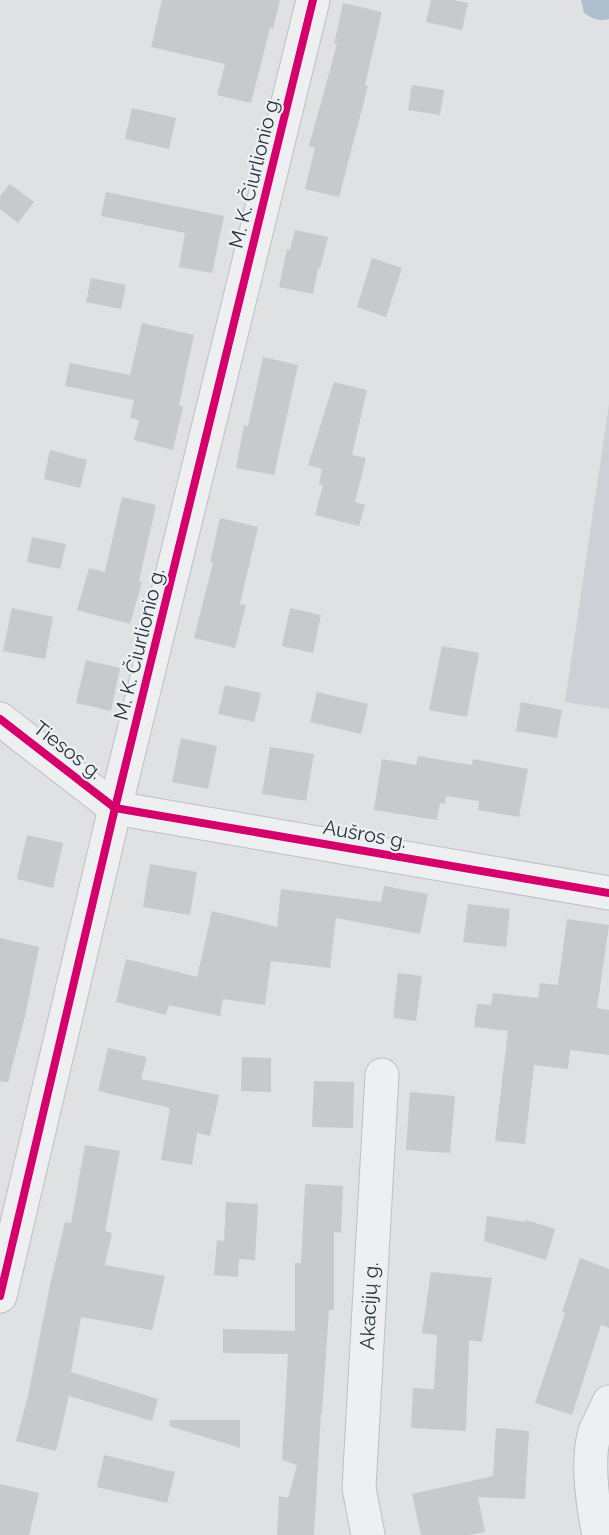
<svg xmlns="http://www.w3.org/2000/svg" width="609" height="1535" font-family="Raleway,sans-serif">
<rect width="100%" height="100%" fill="#dfe1e3"/>
<path fill="#cdd1d6" d="M609,404V709L565,702Z"/>
<path fill="#afbfcd" d="M581,0H609V19C599,22 592,18 584,13Z"/>
<g fill="#c7c9cc">
<path d="M162,0H280L273,29L270,28L251,103L217,95L225,64L151,47Z"/>
<path d="M431,0H454L468,3L462,30L426,22Z"/>
<path d="M343,3L382,12L365,85L368,86L339,197L305,189L315,148L309,146L337,44H334Z"/>
<path d="M412,85L444,90L440,115L408,110Z"/>
<path d="M132,108L176,118L169,149L125,139Z"/>
<path d="M10,184L34,202L18,223L0,209V196Z"/>
<path d="M106,192L224,216L212,273L179,267L185,233L101,216Z"/>
<path d="M295,230L328,237L320,269L318,268L313,294L279,287L287,249L290,250Z"/>
<path d="M372,258L402,268L386,317L357,307Z"/>
<path d="M91,278L126,285L121,309L86,302Z"/>
<path d="M142,323L194,335L179,405L183,407L173,450L134,440L139,420L130,418L134,400L65,386L70,363L130,375Z"/>
<path d="M263,357L298,365L274,475L236,468L244,425L248,426Z"/>
<path d="M334,382L367,390L352,455L366,458L355,502L365,505L359,526L315,515L323,485L319,484L322,469L308,465Z"/>
<path d="M50,450L87,460L80,488L44,479Z"/>
<path d="M122,497L156,505L139,581L142,582L130,624L77,610L89,568L105,572Z"/>
<path d="M220,518L258,527L240,604L246,605L235,648L194,638L213,563L210,562Z"/>
<path d="M32,537L66,544L60,569L27,562Z"/>
<path d="M12,608L53,617L45,659L3,651Z"/>
<path d="M290,608L321,615L313,653L282,646Z"/>
<path d="M442,646L479,653L467,717L429,710Z"/>
<path d="M86,660L120,668L111,711L76,703Z"/>
<path d="M225,685L261,693L254,722L218,714Z"/>
<path d="M317,692L368,704L361,734L310,722Z"/>
<path d="M521,702L562,710L557,738L516,731Z"/>
<path d="M181,738L217,746L208,789L172,782Z"/>
<path d="M270,747L314,754L306,801L262,794Z"/>
<path d="M418,756L472,765L473,759L528,769L519,817L478,810L479,801L446,796L445,804L440,803L437,820L374,810L382,759L416,765Z"/>
<path d="M27,835L63,843L53,888L17,879Z"/>
<path d="M150,864L197,872L190,915L143,907Z"/>
<path d="M384,886L428,894L420,934L336,918L330,968L271,961L265,1005L223,999L220,1016L169,1005L166,1015L116,1002L126,959L197,977L212,911L277,927L281,889L381,902Z"/>
<path d="M468,904L510,909L506,947L463,942Z"/>
<path d="M567,919L609,925L597,1008L609,1010V1055L570,1050L568,1069L534,1065L525,1144L495,1141L508,1031L474,1027L477,1004L491,1005L493,993L538,998L540,983L558,985Z"/>
<path d="M0,938L39,947L25,1016L8,1082L0,1081Z"/>
<path d="M398,973L422,976L416,1021L393,1018Z"/>
<path d="M108,1048L147,1057L141,1079L219,1095L210,1136L197,1133L192,1165L161,1160L170,1108L98,1091Z"/>
<path d="M242,1057L271,1058V1092L241,1091Z"/>
<path d="M314,1081L354,1082L353,1128L312,1127Z"/>
<path d="M410,1092L455,1096L450,1153L406,1150Z"/>
<path d="M85,1145L120,1151L105,1231L112,1233L105,1265L165,1276L152,1330L81,1317L71,1372L158,1399L152,1421L69,1396L56,1451L16,1441L28,1396L50,1285L65,1222L71,1223Z"/>
<path d="M305,1184L343,1186L341,1233L334,1232V1310H329L322,1413H321L314,1535H277L279,1496L288,1498L297,1465L282,1460L288,1354L223,1353V1329L295,1331V1263H301Z"/>
<path d="M226,1202L258,1204L255,1260L239,1259L238,1277L214,1275L217,1240L224,1241Z"/>
<path d="M487,1216L525,1222L526,1220L555,1229L546,1260L484,1241Z"/>
<path d="M580,1258L609,1269V1328L601,1325L572,1415L535,1403L565,1313L562,1312Z"/>
<path d="M431,1272L492,1278L482,1342L469,1340L466,1431L411,1428L413,1388L434,1389L437,1335L422,1333Z"/>
<path d="M170,1420H240V1448L169,1426Z"/>
<path d="M496,1428L529,1431L525,1499L478,1497L485,1532L470,1535H421L412,1494L493,1476Z"/>
<path d="M104,1455L175,1472L167,1503L97,1487Z"/>
<path d="M0,1484L39,1493L29,1535H0Z"/>
</g>
<g fill="none" stroke-linecap="round" stroke-linejoin="round">
<g stroke="#bdbfc1" stroke-width="35">
<g id="street">
<path d="M0,719L115,808L609,893"/>
<path d="M0,1296L115,808L313,0"/>
<path d="M368,1535L359,1488L382,1075"/>
<path d="M599,1535C593,1507 586,1459 595,1432C599,1422 605,1412 609,1402"/>
</g>
</g>
<use href="#street" stroke="#eeeff0" stroke-width="33"/>
<g stroke="#ecf0f3" stroke-width="11">
<g id="cycleway">
<path d="M0,719L115,808L609,893"/>
<path d="M0,1296L115,808L313,0"/>
</g>
</g>
<use href="#cycleway" stroke="#d6006c" stroke-width="8"/>
</g>
<g text-anchor="middle" stroke-width="4.5" stroke-linejoin="round" paint-order="stroke">
<g font-size="20" fill="#28303a" stroke="#ecf0f3">
<text transform="translate(254 172) rotate(-76)" y="7">M. K. Čiurlionio g.</text>
<text transform="translate(139 644) rotate(-76)" y="7">M. K. Čiurlionio g.</text>
<text transform="translate(68 750) rotate(38)" y="7">Tiesos g.</text>
<text transform="translate(365 834) rotate(10)" y="7">Aušros g.</text>
<text transform="translate(369 1306) rotate(-87)" y="7">Akacijų g.</text>
</g>
</g>
</svg>
